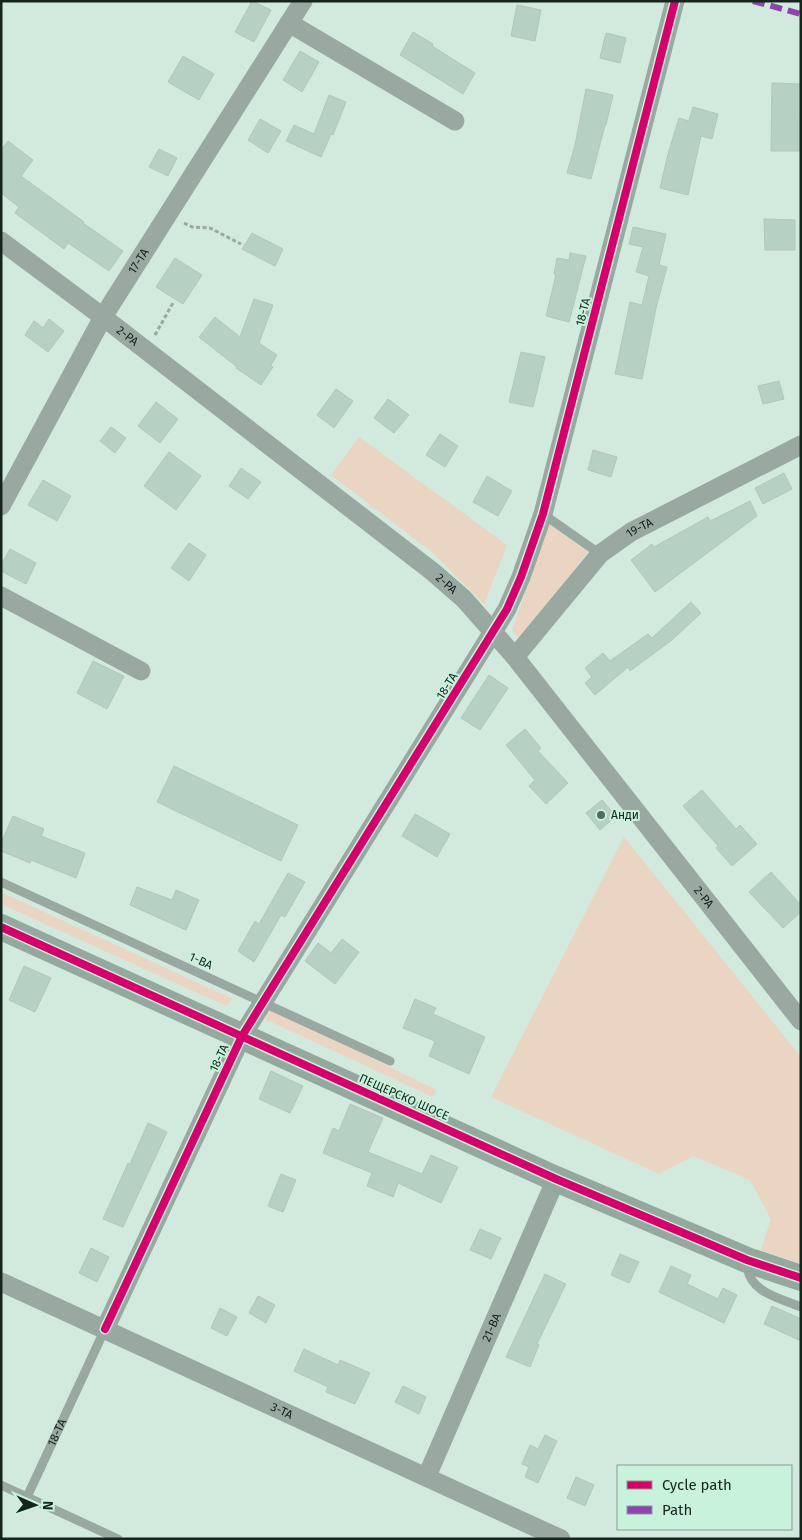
<svg xmlns="http://www.w3.org/2000/svg" width="802" height="1540" font-family="'Fira Sans',sans-serif">
<rect width="100%" height="100%" fill="#d2e9dd"/>
<g fill="#ead4c2">
<path d="M359,437L507,545L484,604L433,553L331,475Z"/>
<path d="M549,524L588,552L519,638L512,630Z"/>
<path d="M624,837L801,1057V1264L761,1250L771,1219L750,1180L693,1156L659,1174L491,1097Z"/>
<path d="M1,892L233,999L226,1006L1,904Z"/>
<path d="M261,1003L436,1090L433,1097L254,1014Z"/>
</g>
<g fill="#b6d1c3" stroke="#b4c5bc">
<path d="M252,1L271,10L254,42L235,32Z"/>
<path d="M517,5L541,10L535,41L511,36Z"/>
<path d="M413,32L433,44L432,46L475,73L463,94L400,55Z"/>
<path d="M606,33L626,38L620,63L600,58Z"/>
<path d="M300,51L319,62L302,92L283,80Z"/>
<path d="M183,56L214,74L199,100L168,82Z"/>
<path d="M772,83L801,84L800,151H771Z"/>
<path d="M586,89L613,95L606,125H605L591,179L567,173L575,145Z"/>
<path d="M329,95L346,102L333,135L331,134L321,157L286,141L294,125L314,134Z"/>
<path d="M693,107L718,114L712,139L701,136L688,195L660,188L668,154L679,118L689,121Z"/>
<path d="M260,119L281,131L268,153L248,140Z"/>
<path d="M8,141L33,160L21,176L84,222L83,223L123,251L109,271L68,243L64,249L15,213L19,207L1,193V150Z"/>
<path d="M159,149L177,158L168,176L149,167Z"/>
<path d="M764,219L795,220V250H765Z"/>
<path d="M633,227L666,234L659,265L667,267L656,308L642,379L615,374L630,302L642,305L649,276L636,272L643,247L629,244Z"/>
<path d="M252,233L283,249L275,266L242,249Z"/>
<path d="M570,253L586,256L569,322L546,316L556,275L554,274L557,258L569,260Z"/>
<path d="M175,258L202,275L183,304L156,287Z"/>
<path d="M254,299L273,305L259,343L277,355L271,365L273,367L261,385L236,368L237,367L199,337L215,317L240,337Z"/>
<path d="M49,319L64,331L48,352L25,335L34,321L43,328Z"/>
<path d="M521,352L545,357L533,407L509,402Z"/>
<path d="M779,381L784,399L763,404L758,386Z"/>
<path d="M336,389L353,401L334,428L317,415Z"/>
<path d="M388,399L409,415L394,433L374,418Z"/>
<path d="M156,402L178,419L160,443L138,426Z"/>
<path d="M111,427L126,438L115,453L100,441Z"/>
<path d="M440,434L458,446L445,467L426,455Z"/>
<path d="M593,450L617,457L611,477L588,470Z"/>
<path d="M169,452L201,476L176,510L144,486Z"/>
<path d="M241,468L261,482L248,499L229,486Z"/>
<path d="M784,473L792,489L763,504L755,488Z"/>
<path d="M487,476L512,491L498,516L473,502Z"/>
<path d="M43,480L71,496L57,521L28,505Z"/>
<path d="M750,501L757,516L655,592L631,560L652,544L654,547L708,517L710,521Z"/>
<path d="M189,543L206,555L189,581L171,568Z"/>
<path d="M10,549L36,563L26,584L1,571V565Z"/>
<path d="M691,602L701,613L672,640L630,671L628,667L595,695L585,683L592,677L585,668L603,653L610,661L648,634L652,638Z"/>
<path d="M93,661L124,676L107,709L77,693Z"/>
<path d="M489,675L508,688L480,730L461,718Z"/>
<path d="M525,729L541,748L538,751L568,783L546,804L529,786L535,780L506,745Z"/>
<path d="M174,766L298,825L281,861L157,802Z"/>
<path d="M702,790L736,829L740,825L757,844L732,866L716,848L718,846L683,806Z"/>
<path d="M602,800L616,816L600,830L586,813Z"/>
<path d="M415,814L450,834L437,857L402,836Z"/>
<path d="M13,816L44,829L41,836L85,853L76,878L31,860L30,863L1,851V843Z"/>
<path d="M771,872L801,905V912L783,928L749,892Z"/>
<path d="M288,873L305,882L285,917L281,915L254,962L238,951L255,921L259,924Z"/>
<path d="M137,887L172,900L176,890L199,900L186,930L130,905Z"/>
<path d="M342,939L359,952L335,984L305,961L318,943L331,953Z"/>
<path d="M24,966L51,978L35,1012L9,1000Z"/>
<path d="M415,999L436,1008L433,1014L485,1037L469,1074L429,1056L435,1041L403,1028Z"/>
<path d="M271,1071L303,1086L290,1113L259,1099Z"/>
<path d="M350,1104L383,1118L368,1152L422,1174L431,1155L458,1167L441,1203L398,1183L393,1197L367,1186L372,1173L323,1153L333,1128L339,1131Z"/>
<path d="M148,1123L167,1132L123,1227L103,1219L128,1163L130,1164Z"/>
<path d="M281,1174L296,1180L283,1212L268,1206Z"/>
<path d="M480,1229L501,1238L491,1259L470,1250Z"/>
<path d="M91,1248L109,1257L97,1282L79,1273Z"/>
<path d="M620,1254L639,1262L629,1283L611,1275Z"/>
<path d="M671,1266L691,1275L687,1284L718,1299L723,1288L737,1295L724,1323L659,1292Z"/>
<path d="M545,1274L566,1284L537,1344L539,1345L530,1367L506,1357Z"/>
<path d="M258,1296L275,1305L266,1323L249,1313Z"/>
<path d="M772,1306L801,1319V1341L764,1324Z"/>
<path d="M220,1308L237,1317L227,1336L211,1328Z"/>
<path d="M304,1349L338,1365L340,1360L370,1373L355,1404L326,1392L328,1387L294,1371Z"/>
<path d="M403,1386L426,1397L419,1414L395,1402Z"/>
<path d="M545,1435L557,1441L538,1483L525,1477L529,1467L522,1464L530,1445L538,1449Z"/>
<path d="M576,1477L594,1485L585,1506L567,1498Z"/>
</g>
<g fill="none" stroke-linecap="round" stroke-linejoin="round">
<g stroke="#9aa8a1" stroke-width="3" stroke-dasharray="4 2.5" stroke-linecap="butt">
<path d="M184,223L192,227L210,228L241,244"/>
<path d="M155,335L174,301"/>
</g>
<g stroke="#99a8a1" stroke-width="9">
<path d="M543,514L600,554"/>
<path d="M1,882L390,1061"/>
<path d="M747,1264C748,1292 779,1298 801,1307"/>
<path d="M1,1485L118,1539"/>
<path id="s1" d="M27,1497L105,1329"/>
</g>
<g stroke="#99a8a1" stroke-width="19">
<path d="M289,23L455,121"/>
<path id="s2" d="M1,241L103,317L433,572L464,599L515,657L801,1021"/>
<path id="s3" d="M1,506L103,317L303,1"/>
<path d="M1,596L141,671"/>
<path id="s4" d="M515,657L600,554L631,532L801,445"/>
<path id="s5" d="M1,1282L561,1539"/>
<path d="M105,1329L242,1036L507,609L521,577L543,514L675,1"/>
<path id="s6" d="M427,1476L556,1179"/>
</g>
<path stroke="#95a89d" stroke-width="26" d="M1,927L556,1179L747,1260L801,1278"/>
<path stroke="#8e44ad" stroke-width="6" stroke-dasharray="12 6" stroke-linecap="butt" d="M753,1L801,14"/>
<g stroke="#c9f2dc" stroke-width="11">
<g id="cycleway">
<path d="M1,927L556,1179L747,1260L801,1278"/>
<path d="M105,1329L242,1036L507,609L521,577L543,514L675,1"/>
</g>
</g>
<use href="#cycleway" stroke="#d6006c" stroke-width="8"/>
</g>
<circle fill="#576960" stroke="#c9f2dc" stroke-width="2" cx="601" cy="815" r="5"/>
<g text-anchor="middle" stroke-width="4" stroke-linejoin="round" paint-order="stroke">
<g font-size="12" fill="#15241d" stroke="#c9f2dc">
<text dy="4" stroke="none"><textPath href="#s3" startOffset="281">17-ТА</textPath></text>
<text transform="translate(583 312) rotate(-76)" y="4">18-ТА</text>
<text dy="4" stroke="none"><textPath href="#s2" startOffset="158">2-РА</textPath></text>
<text dy="4" stroke="none"><textPath href="#s4" startOffset="181">19-ТА</textPath></text>
<text dy="4" stroke="none"><textPath href="#s2" startOffset="562">2-РА</textPath></text>
<text transform="translate(447 686) rotate(-58)" y="4">18-ТА</text>
<text dy="4" stroke="none"><textPath href="#s2" startOffset="968">2-РА</textPath></text>
<text transform="translate(201 961) rotate(25)" y="4">1-ВА</text>
<text transform="translate(219 1058) rotate(-65)" y="4">18-ТА</text>
<text transform="translate(404 1097) rotate(24)" y="4">ПЕЩЕРСКО ШОСЕ</text>
<text dy="4" stroke="none"><textPath href="#s6" startOffset="162">21-ВА</textPath></text>
<text dy="4" stroke="none"><textPath href="#s5" startOffset="309">3-ТА</textPath></text>
<text dy="4" stroke="none"><textPath href="#s1" startOffset="71">18-ТА</textPath></text>
</g>
<g font-size="12" fill="#15241d" stroke="#c9f2dc" text-anchor="start">
<text x="611" y="819">Анди</text>
</g>
</g>
<rect width="802" height="1540" fill="none" stroke="#15241d" stroke-width="5"/>
<rect x="617" y="1465" width="175" height="65" fill="#c9f2dc" stroke="#81a090"/>
<rect x="627" y="1481" width="25" height="8" fill="#d6006c" stroke="#81a090"/>
<text x="662" y="1490" font-size="15" fill="#15241d">Cycle path</text>
<rect x="627" y="1506" width="25" height="8" fill="#8e44ad" stroke="#81a090"/>
<text x="662" y="1515" font-size="15" fill="#15241d">Path</text>
<g transform="translate(35 1505) rotate(92)" stroke="#c9f2dc" stroke-width="4" paint-order="stroke">
<path d="M0-4L9 19L0 12L-9 19Z" fill="#15241d"/>
<text y="-8" font-size="14" font-weight="bold" text-anchor="middle" fill="#15241d">N</text>
</g>
</svg>
